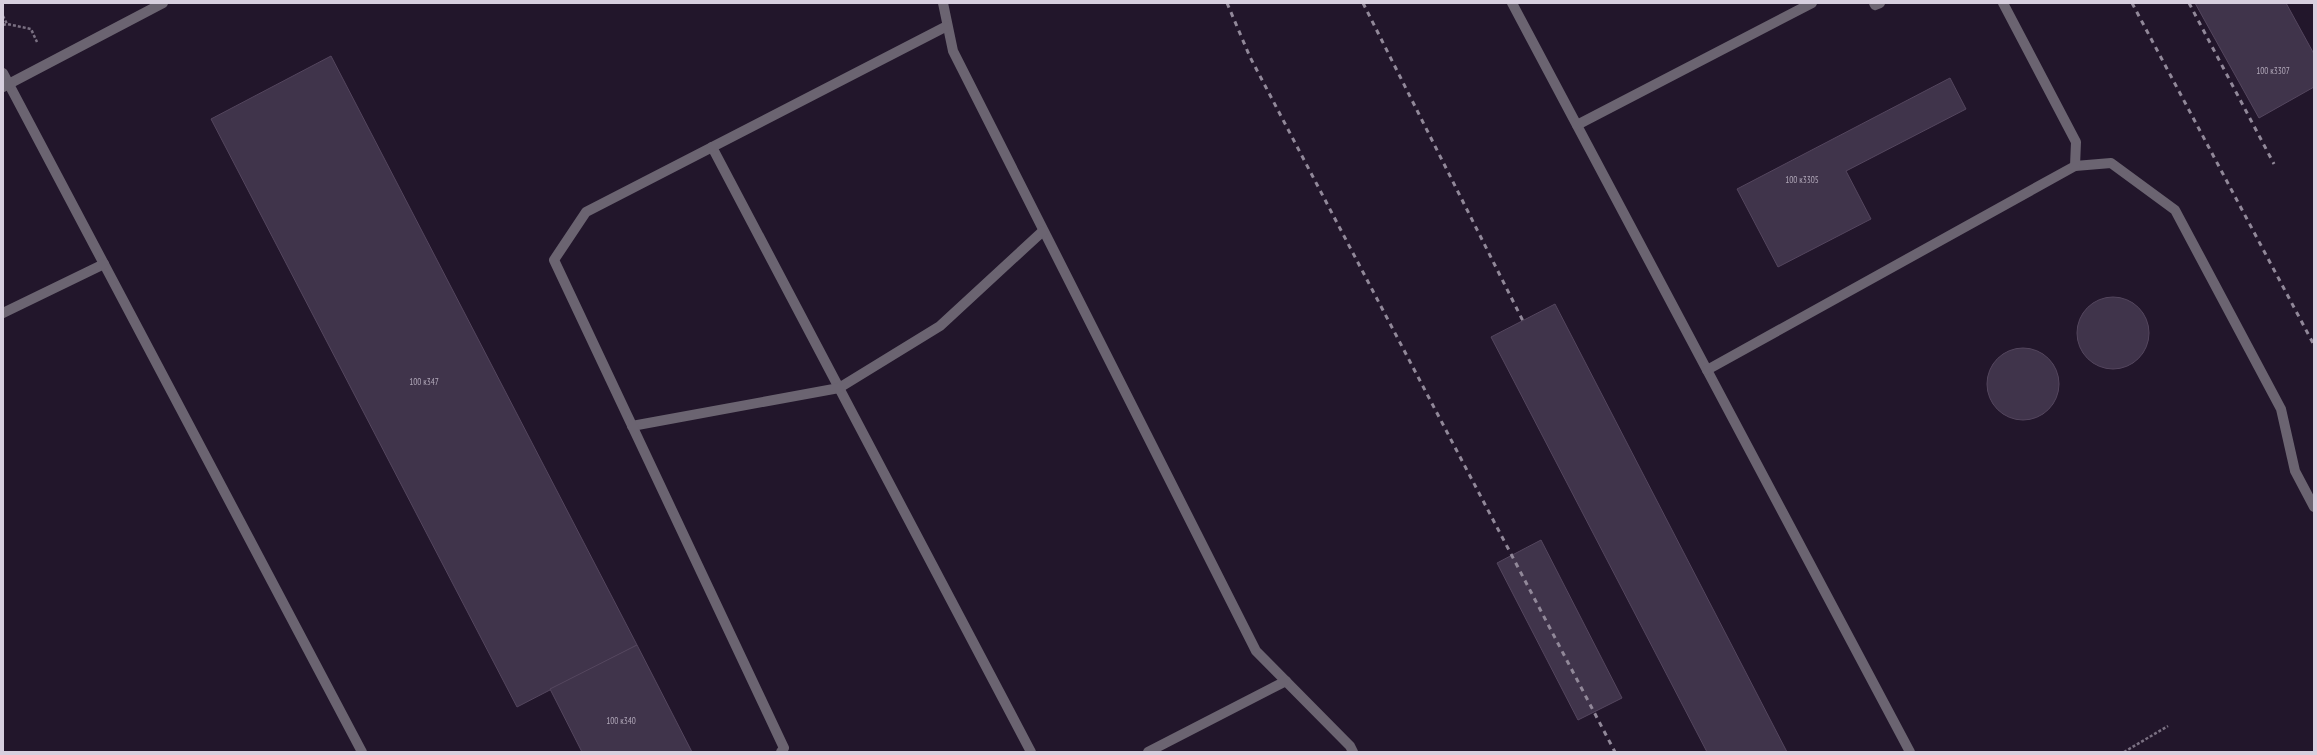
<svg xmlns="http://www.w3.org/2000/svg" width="2317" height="755" font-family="'PT Sans Narrow',sans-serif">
<rect width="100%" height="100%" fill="#22162b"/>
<g fill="#40344b" stroke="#54465e">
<path d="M2195,3H2286L2314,54V87L2259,118Z"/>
<path d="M331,56L637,645L517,707L211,119Z"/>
<path d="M1950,78L1966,109L1846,171L1871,219L1778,267L1737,189Z"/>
<circle cx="2113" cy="333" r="36"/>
<path d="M1555,304L1787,752H1707L1491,337Z"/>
<circle cx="2023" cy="384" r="36"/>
<path d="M1541,540L1622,698L1578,720L1497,563Z"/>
<path d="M637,645L692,752H582L550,689Z"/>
</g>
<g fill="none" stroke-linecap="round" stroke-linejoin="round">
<g stroke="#7a7082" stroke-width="2.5" stroke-dasharray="3 2" stroke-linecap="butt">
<path d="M3,16L7,24L31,29L37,42"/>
<path d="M3,25L7,24"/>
<path d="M2124,752L2168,726"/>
</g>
<g stroke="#6b6471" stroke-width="10">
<path d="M943,3L953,51L1256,651L1350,746L1353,752"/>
<path d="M1512,3L1910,752"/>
<path d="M1874,3L1875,5L1880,3"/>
<path d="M3,73L362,752"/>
<path d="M3,87L163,3"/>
<path d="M1577,125L1812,3"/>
<path d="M712,147L1031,752"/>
<path d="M2075,166L2111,163L2175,210L2281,409L2295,471L2314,507"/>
<path d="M3,313L104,264"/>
<path d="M1707,370L2075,166L2076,142L2003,3"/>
<path d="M632,426L839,388L940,326L1043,231"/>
<path d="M781,752L784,748L554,260L586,212L947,26"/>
<path d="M1148,752L1286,681"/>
</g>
<g stroke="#918899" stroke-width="3" stroke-dasharray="5 5" stroke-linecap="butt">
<path d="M1227,3L1250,57L1615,752"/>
<path d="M1363,3L1523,321"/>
<path d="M2132,3L2314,345"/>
<path d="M2189,3L2274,164"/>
</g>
</g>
<g text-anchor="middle" stroke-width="3" stroke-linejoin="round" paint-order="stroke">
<g font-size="9" fill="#b1a8b9">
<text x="2273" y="74">100 к3307</text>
<text x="1802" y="183">100 к3305</text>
<text x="424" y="385">100 к347</text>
<text x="621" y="724">100 к340</text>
</g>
</g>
<rect width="2317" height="755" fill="none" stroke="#d7cfde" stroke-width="8"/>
</svg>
